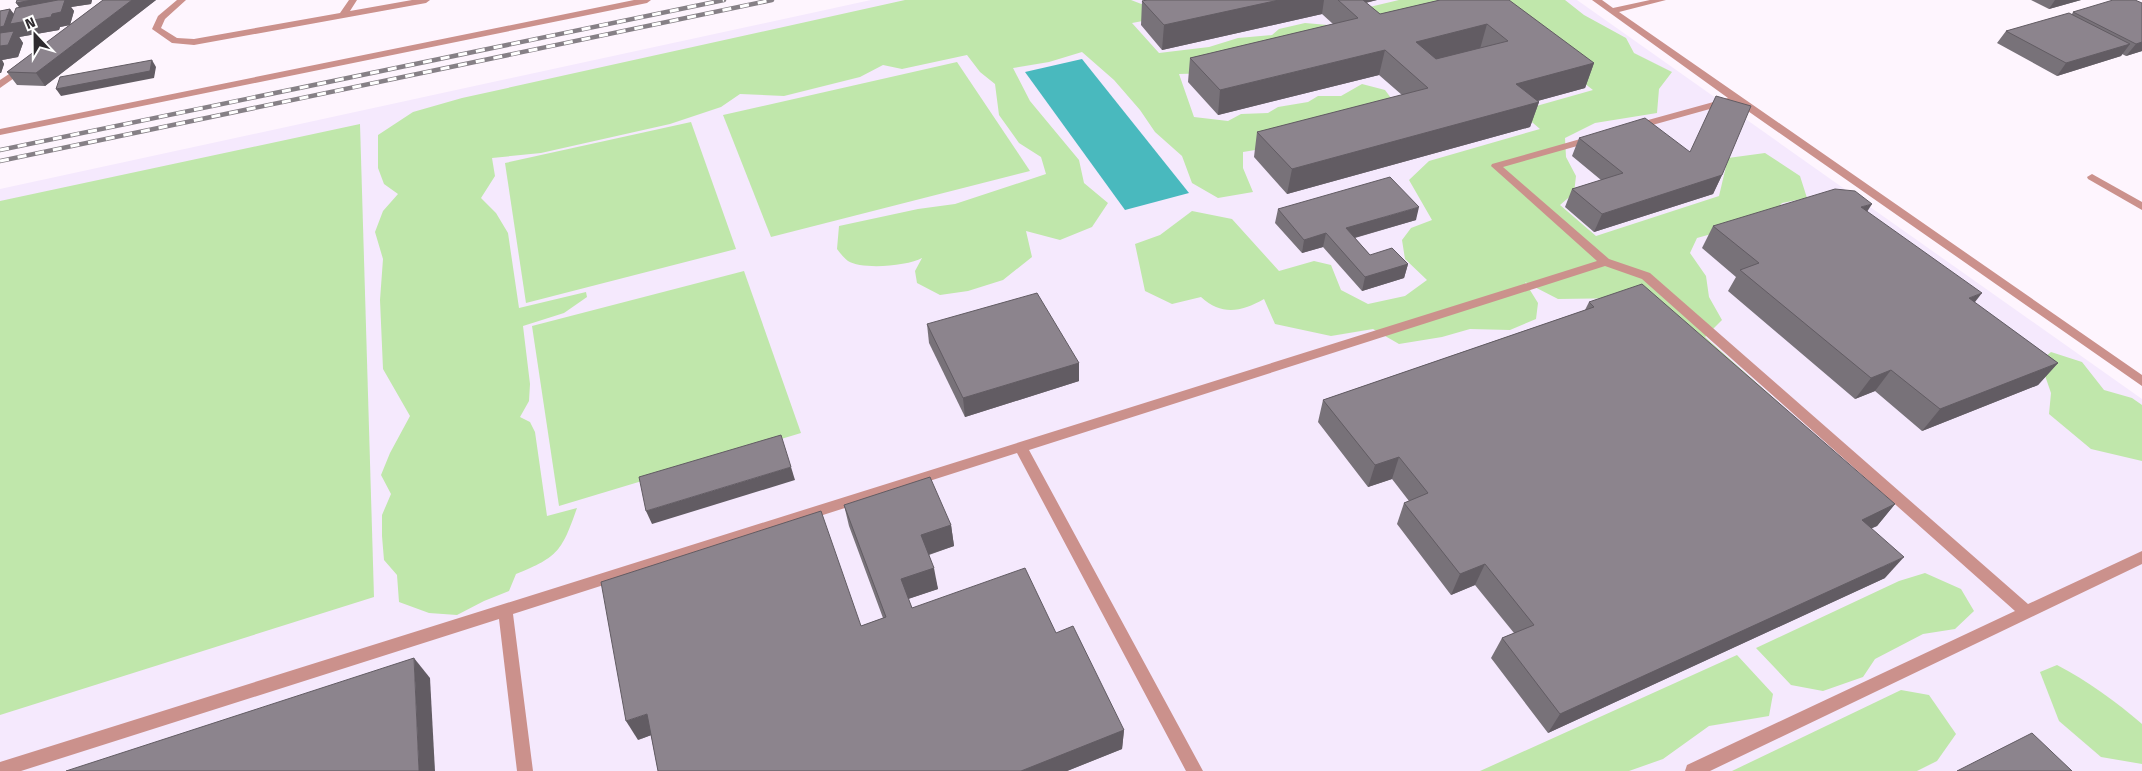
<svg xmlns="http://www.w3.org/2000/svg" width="2142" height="771" font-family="'Fira Sans',sans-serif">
<rect width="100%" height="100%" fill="#fef5fe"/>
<path fill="#f5e9fd" d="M871,0H1577L2142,399V771H0V189Z"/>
<g fill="#c0e7ab">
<path d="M905,0H1131L1144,5L1148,20L1132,23L1159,53L1209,47L1238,38L1272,35L1279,29L1305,23L1328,25L1213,73L1179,74L1194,117L1228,121L1241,114L1268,113L1278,107L1308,102L1318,96H1341L1362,84L1385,90L1400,110L1274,147L1243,152V168L1253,192L1218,198L1192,183L1182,156L1155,132L1140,110L1114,80L1082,52L1049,62L1013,68L1030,101L1079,160L1084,183L1108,203L1092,227L1060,240L1026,231L1032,257L1003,280L968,291L940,295L917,283L915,271L922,258C908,266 862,270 848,261C844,258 840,253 837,249L839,226L918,209L955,204L1046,174L1041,157L1019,143L999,115L995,84L980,72L967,55L902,69L883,65L860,77L784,96L740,94L721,107L670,124L541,153L492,158L495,176L481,198L496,213L508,233L519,308L586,292L587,297L564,313L523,326L530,384L529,401L520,417L530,422L535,432L547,516L577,508C562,550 559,557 516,574L509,591L484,601L457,615L429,613L399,602L397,575L384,560L382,536V515L391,494L381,475L390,453L410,416L383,369L380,300L383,259L375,232L383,211L398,194L384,184L378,168V135L413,112L462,98Z"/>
<path d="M1399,0H1565L1584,15L1626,38L1634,53L1672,72L1659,89L1657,113L1595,123L1565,138L1566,157L1576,176L1574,193L1560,205L1596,236L1719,196L1728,158L1765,153L1800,176L1807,198L1782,203L1769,218L1697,238L1690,253L1706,276L1709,297L1722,320L1705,337L1788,411L1628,298L1558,299L1525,282L1538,303L1536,319L1510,330L1470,329L1442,337L1399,344L1373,329L1331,336L1275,324L1264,299C1241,312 1222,316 1201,297L1172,304L1145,291L1135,244L1160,235L1192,211L1232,219L1279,271L1314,261L1331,265L1341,290L1368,304L1405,296L1427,280L1405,259L1402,240L1411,228L1432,220L1409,180L1429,161L1540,129L1519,111L1593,90L1484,6L1386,30L1361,9Z"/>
<path d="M957,62L1030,171L771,237L723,115Z"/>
<path d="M691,122L736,249L526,303L505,163Z"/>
<path d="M360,124L374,597L0,715V201Z"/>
<path d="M744,271L801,433L559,506L532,326Z"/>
<path d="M2051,352L2082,362L2104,390L2132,398L2142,405V461L2091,449L2049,414L2051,393L2040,361Z"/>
<path d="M1925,573L1961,589L1974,611L1955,629L1923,634L1875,659L1863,677L1823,691L1791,685L1756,648L1899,581Z"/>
<path d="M1737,655L1773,694L1769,716L1709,726L1663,759L1629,771H1480Z"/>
<path d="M2057,665C2088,681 2115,701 2142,724V764L2101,757L2059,721L2040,672Z"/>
<path d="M1901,690L1929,695L1956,734L1937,761L1917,771H1732Z"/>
</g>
<path fill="#49b9be" d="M1082,59L1189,193L1125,210L1025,72Z"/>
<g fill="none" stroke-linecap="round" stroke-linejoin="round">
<g fill="#cb918c" fill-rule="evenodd">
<path d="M177,0H186L165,19L161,28L177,38L194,39L340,13L349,0H357L350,11L412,0H430L426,3L194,45L172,43L152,29L158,16Z"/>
<path d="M634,0H651L647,3L0,135V129Z"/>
<path d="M1592,0H1602L1613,8L1650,0H1666L1619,12L2142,375V386L1735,102L1638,129H1630V125L1728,98Z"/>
<path d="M24,64L27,65V69L0,88V80Z"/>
<path d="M1591,136L1596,139L1595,141L1503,167L1609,259L1650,273L2028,604L2142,551V564L1710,771H1685L1687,765L2015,611L1642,279L1605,266L1029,450L1203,771H1186L1017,453L513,614L533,771H517L499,619L21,771H0V762L1597,261L1491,166L1492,164Z"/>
<path d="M2092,174L2142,202V210L2088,179L2087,177Z"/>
</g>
<g stroke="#868086" stroke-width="4.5">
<g id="rail">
<path d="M0,150L724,0"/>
<path d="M0,161L772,0"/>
</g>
</g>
<use href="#rail" stroke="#fff" stroke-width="3" stroke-dasharray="9" stroke-linecap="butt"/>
</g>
<g fill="#787279">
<path d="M17,0H92L91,4L71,7L74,11L70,25L103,0H156L45,86L17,85L7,72L70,25L60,27L59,30L19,37L16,32L23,43L18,57L2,60L4,64L1,73L0,11L10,9L14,14L19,7Z"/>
<path d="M1147,0H1377L1366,3L1380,14L1440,0L1594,63L1585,88L1537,101L1539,102L1530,127L1287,194L1254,157L1257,132L1402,95L1379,75L1218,115L1188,82L1190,58L1333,24L1322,14L1162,50L1141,25L1142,1Z"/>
<path d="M2031,0H2081L2049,9Z"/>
<path d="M2142,3V51L2126,56L2122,54L2121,56L2057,76L1997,43L2006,31L2072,14L2073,12Z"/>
<path d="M1579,138L1722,175L1713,194L1594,232L1565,207L1572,189L1601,180L1572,156Z"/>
<path d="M1278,209L1416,220L1355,238L1370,255L1408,264L1404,278L1362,291L1323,247L1302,253L1275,223Z"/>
<path d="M1867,212L1975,303L2058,363L2038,385L1922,431L1875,391L1855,399L1728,291L1736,277L1702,248L1713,226Z"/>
<path d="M1589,302L1895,504L1877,526L1871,528L1885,578L1548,733L1491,658L1502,638L1514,633L1475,585L1451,595L1397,524L1404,503L1409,501L1392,479L1368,487L1318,422L1323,400L1585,310Z"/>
<path d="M927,324L1079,363V381L965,417L929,343Z"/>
<path d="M844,505L951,525L954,546L929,555L938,589L908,599L912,608L1056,633L1124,730L1122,749L1067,771H658L651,735L638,740L861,626L883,618L849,526Z"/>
</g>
<g fill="#625c63">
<path d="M32,0H92L91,4L71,7L74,11L70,25L60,27L59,30L19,37L16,32L23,43L18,57L2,60L4,64L1,73H0V27L10,9L19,22L25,15L16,3Z"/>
<path d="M132,0H156L45,86L36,73Z"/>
<path d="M1279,0H1324L1322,14L1162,50L1164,25Z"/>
<path d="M1342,0H1377L1346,7Z"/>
<path d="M2055,0H2081L2049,9Z"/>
<path d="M1487,24L1480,49L1410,67L1416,42Z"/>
<path d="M2142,42V51L2126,56L2136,44Z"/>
<path d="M2130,44L2121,56L2057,76L2066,63Z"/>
<path d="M1385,50L1379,75L1218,115L1220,90Z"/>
<path d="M152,60L156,67L154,78L61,96L56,89Z"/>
<path d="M1594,63L1585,88L1508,109L1516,84Z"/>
<path d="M1539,102L1530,127L1287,194L1292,169Z"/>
<path d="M1722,175L1713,194L1594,232L1602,214Z"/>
<path d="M1872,204L1858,226L1861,207Z"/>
<path d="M1419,207L1416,220L1343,241L1346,228Z"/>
<path d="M1326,233L1323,247L1302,253L1304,240Z"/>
<path d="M1408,264L1404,278L1362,291L1365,277Z"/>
<path d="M1982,293L1965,315L1969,298Z"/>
<path d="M1079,363V381L965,417L963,398Z"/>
<path d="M2058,363L2038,385L1922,431L1940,409Z"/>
<path d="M1891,370L1875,391L1855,399L1871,378Z"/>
<path d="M1399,457L1392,479L1368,487L1375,465Z"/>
<path d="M791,467L795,480L652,524L646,511Z"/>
<path d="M1895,504L1877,526L1844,541L1862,520Z"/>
<path d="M951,525L954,546L924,556L921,535Z"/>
<path d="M1904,557L1885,578L1548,733L1560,714Z"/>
<path d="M1485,564L1475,585L1451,595L1460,574Z"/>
<path d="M934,568L938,589L905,600L901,579Z"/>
<path d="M414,658L430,678L435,771H419Z"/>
<path d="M647,714L657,733L638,740L626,721Z"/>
<path d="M1124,730L1122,749L1067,771H1021Z"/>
</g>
<g fill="#8c848d" stroke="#625c63" fill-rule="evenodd">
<path d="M17,0H32L16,3Z"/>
<path d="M58,0H65L61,12L52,14L51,17L10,24L16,8Z"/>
<path d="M103,0H132L36,73L7,72Z"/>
<path d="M1147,0H1279L1164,25L1142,1Z"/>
<path d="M1338,0H1363L1380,14L1440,0H1509L1594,63L1516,84L1539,102L1292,169L1257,132L1428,88L1385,50L1220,90L1190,58L1358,18ZM1487,24L1508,41L1436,59L1416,42Z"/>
<path d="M2113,0H2135L2142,3V42L2136,44L2073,12Z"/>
<path d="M10,9L4,26L0,27V11Z"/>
<path d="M2069,13L2130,44L2066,63L2006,31Z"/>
<path d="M14,31L8,45L0,46V33Z"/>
<path d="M152,60L150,71L56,89L60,77Z"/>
<path d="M1716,96L1751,106L1722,175L1602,214L1572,189L1623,173L1579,138L1645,118L1690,152Z"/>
<path d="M1390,177L1419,207L1346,228L1370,255L1392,248L1408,264L1365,277L1326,233L1304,240L1278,209Z"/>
<path d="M1835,189L1855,191L1872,204L1861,207L1982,293L1969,298L2058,363L1940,409L1891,370L1871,378L1740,270L1759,263L1713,226Z"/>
<path d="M1642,284L1895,504L1862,520L1904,557L1560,714L1502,638L1534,625L1485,564L1460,574L1404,503L1428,493L1399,457L1375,465L1323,400L1594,307L1589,302Z"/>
<path d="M1037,293L1079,363L963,398L927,324Z"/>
<path d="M781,435L791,467L646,511L639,477Z"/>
<path d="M930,477L951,525L921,535L934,568L901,579L912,608L1025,568L1056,633L1073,626L1124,730L1021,771H658L647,714L626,721L601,582L821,511L861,626L886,617L844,505Z"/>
<path d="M414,658L419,771H66Z"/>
<path d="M2032,733L2072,771H1957Z"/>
</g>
<g transform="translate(35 35) rotate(338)" stroke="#ffffff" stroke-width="4" paint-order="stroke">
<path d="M0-4L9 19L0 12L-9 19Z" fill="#2f2b2f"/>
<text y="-8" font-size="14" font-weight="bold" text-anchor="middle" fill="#2f2b2f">N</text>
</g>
</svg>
